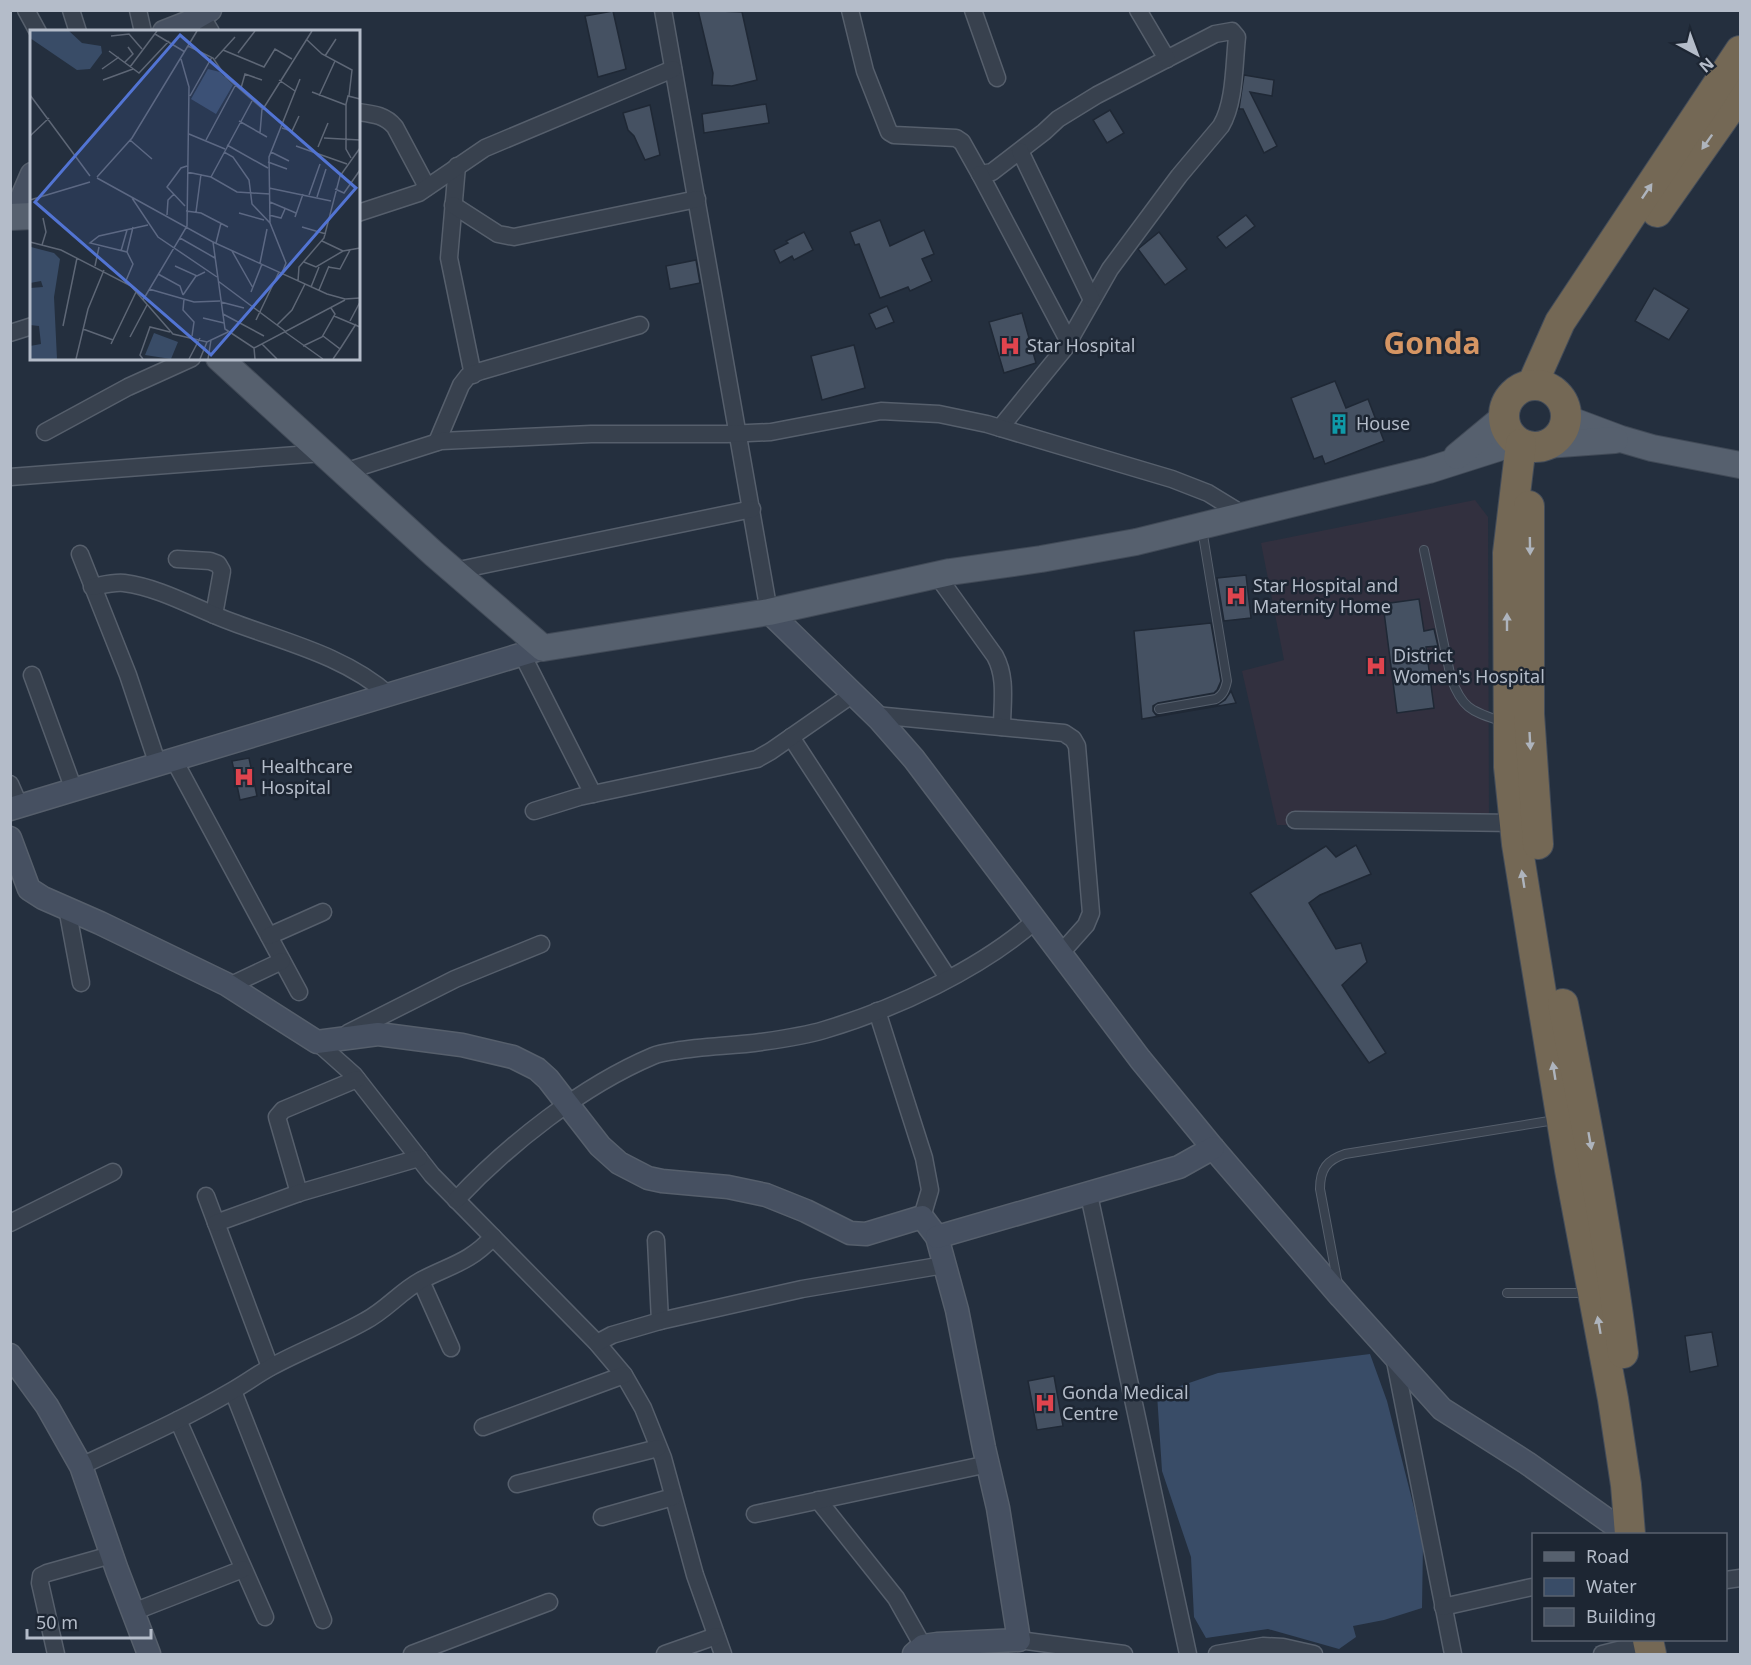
<svg xmlns="http://www.w3.org/2000/svg" width="1751" height="1665" font-family="'Noto Sans',sans-serif">
<rect width="100%" height="100%" fill="#242f3e"/>
<path fill="#32303f" d="M1475,500L1488,517L1489,827L1277,825L1242,671L1284,660L1261,543Z"/>
<path fill="#394c67" d="M1370,1354L1387,1401L1423,1543L1422,1608L1384,1620L1353,1626L1356,1637L1339,1649L1268,1629L1206,1638L1194,1617L1191,1557L1162,1471L1157,1394L1218,1373Z"/>
<g fill="#455162" stroke="#1f2835" stroke-width="1.5">
<path d="M698,10L742,12L757,80L732,86L712,85L713,73Z"/>
<path d="M613,11L626,69L598,77L585,16Z"/>
<path d="M1244,75L1274,80L1272,96L1250,92L1277,146L1264,153L1243,109H1239Z"/>
<path d="M766,104L769,123L704,133L702,114Z"/>
<path d="M650,105L660,155L645,160L634,136L628,130L623,113Z"/>
<path d="M1110,110L1124,133L1107,143L1093,120Z"/>
<path d="M1246,215L1255,226L1226,248L1217,237Z"/>
<path d="M880,220L890,246L924,230L934,254L922,259L932,281L910,291L908,287L880,298L859,244L855,245L850,232Z"/>
<path d="M804,232L813,250L794,260L792,256L780,263L774,250L788,243L786,241Z"/>
<path d="M1159,232L1187,269L1165,285L1138,249Z"/>
<path d="M696,260L700,283L670,289L666,266Z"/>
<path d="M1654,288L1689,309L1669,340L1635,321Z"/>
<path d="M887,306L894,322L876,329L869,314Z"/>
<path d="M1022,313L1036,363L1004,373L989,322Z"/>
<path d="M854,345L865,388L822,400L811,356Z"/>
<path d="M1335,381L1346,408L1368,399L1384,441L1325,464L1322,456L1314,459L1291,398Z"/>
<path d="M1246,575L1251,618L1224,621L1217,578Z"/>
<path d="M1419,599L1424,631L1434,629L1438,646L1426,647L1434,708L1397,713L1383,604Z"/>
<path d="M1211,623L1221,681L1217,690L1214,693L1158,703L1153,706V711L1156,715H1160L1217,705L1225,700L1231,691L1236,703L1142,719L1134,631Z"/>
<path d="M249,758L257,796L240,800L232,761Z"/>
<path d="M1356,845L1371,874L1320,895L1309,903L1336,949L1361,943L1367,962L1342,985L1386,1053L1369,1063L1250,893L1326,846L1336,857Z"/>
<path d="M1712,1332L1718,1366L1690,1372L1685,1336Z"/>
<path d="M1054,1376L1063,1426L1037,1430L1028,1381Z"/>
</g>
<g fill="none" stroke-linecap="round" stroke-linejoin="round">
<g stroke="#565f6c" stroke-width="10">
<g id="lane">
<path d="M1424,550L1451,678C1463,710 1472,711 1503,722"/>
<path d="M1159,709L1216,699C1223,695 1225,690 1227,681L1202,529"/>
<path d="M1338,1285L1320,1189C1320,1169 1327,1160 1345,1154L1555,1120"/>
<path d="M1507,1293H1587"/>
</g>
</g>
<g stroke="#565f6c" stroke-width="19">
<g id="street">
<path d="M26,10L38,32"/>
<path d="M71,10L78,32"/>
<path d="M138,10L143,32"/>
<path d="M663,10L769,612"/>
<path d="M850,10L865,71L889,132L894,135L956,138L962,142L980,174L992,172L1044,132L1058,119L1097,95L1215,34L1232,31L1237,37C1234,64 1235,103 1221,126L1179,176L1110,269L1065,348L1000,428"/>
<path d="M973,10L997,78"/>
<path d="M1138,10L1167,59"/>
<path d="M201,15L211,32"/>
<path d="M358,112C373,114 385,115 395,127L427,187"/>
<path d="M1020,151L1092,300"/>
<path d="M457,166L449,258L473,375"/>
<path d="M980,174L1069,342"/>
<path d="M453,205L498,234L514,237L697,199"/>
<path d="M358,213L419,193L485,148L673,69"/>
<path d="M10,333L32,326"/>
<path d="M45,432L128,387L192,358"/>
<path d="M437,442L461,385L468,376L481,371L640,325"/>
<path d="M344,472L441,441L591,434H727L771,432L881,411L939,414L987,424L1172,479L1208,493L1244,515"/>
<path d="M10,477L323,453"/>
<path d="M80,554L128,675L158,765"/>
<path d="M177,559L210,561L218,564L222,571L214,615"/>
<path d="M454,571L752,509"/>
<path d="M936,574L995,656C1007,678 1002,703 1002,727"/>
<path d="M92,587C103,585 113,582 124,583C162,588 196,609 232,622C285,642 345,656 389,695"/>
<path d="M522,654L593,794"/>
<path d="M32,675L74,790"/>
<path d="M875,715L1064,733L1073,739L1077,746L1091,913L1086,925L1061,953"/>
<path d="M791,737L948,978"/>
<path d="M174,760L299,992"/>
<path d="M10,784L20,807"/>
<path d="M534,811L579,797L757,759L771,751L853,694"/>
<path d="M1295,820L1515,823"/>
<path d="M67,908L81,983"/>
<path d="M269,936L323,912"/>
<path d="M229,986L282,961"/>
<path d="M877,1011L924,1158L930,1190L922,1217"/>
<path d="M348,1033L455,979L541,944"/>
<path d="M317,1042L354,1075L432,1175L597,1343L624,1375L643,1408L663,1458L695,1575L723,1654"/>
<path d="M299,1193L277,1117L283,1110L357,1079"/>
<path d="M1089,1195L1188,1654"/>
<path d="M206,1196L270,1367"/>
<path d="M456,1200C509,1144 582,1086 653,1056C660,1053 668,1052 675,1051C704,1046 733,1046 761,1042C782,1039 804,1036 824,1030C895,1009 981,969 1036,920"/>
<path d="M10,1223L113,1172"/>
<path d="M216,1223L299,1193L419,1158"/>
<path d="M656,1240L660,1321"/>
<path d="M421,1281L451,1348"/>
<path d="M597,1343L612,1335L660,1321L802,1289L944,1265"/>
<path d="M1394,1356L1453,1654"/>
<path d="M233,1391L323,1620"/>
<path d="M178,1420L265,1617"/>
<path d="M483,1427L624,1375"/>
<path d="M81,1466C132,1442 184,1419 232,1391C246,1383 258,1374 271,1367C302,1350 335,1338 365,1321C386,1310 400,1292 420,1281C450,1265 469,1263 493,1237"/>
<path d="M517,1484L658,1448"/>
<path d="M818,1500L896,1598L923,1646"/>
<path d="M755,1514L988,1464"/>
<path d="M602,1517L673,1497"/>
<path d="M1726,1580L1740,1578"/>
<path d="M1443,1607L1532,1587"/>
<path d="M133,1612L243,1569"/>
<path d="M1019,1640L1124,1654"/>
<path d="M56,1654L40,1583L41,1576L47,1573L111,1555"/>
<path d="M412,1654L549,1602"/>
<path d="M665,1654L716,1636"/>
<path d="M1217,1654L1263,1646L1283,1647L1314,1654"/>
<path d="M1602,1654L1654,1641"/>
</g>
</g>
<g stroke="#565f6c" stroke-width="25">
<g id="secondary">
<path d="M164,32L187,23L210,10"/>
<path d="M14,216L32,174"/>
<path d="M769,612L879,719L914,759L1140,1059L1213,1148L1341,1297L1442,1409L1527,1463L1627,1534"/>
<path d="M10,809L543,648"/>
<path d="M10,838L29,889L43,898L100,923L226,984L317,1042L378,1034L462,1045L513,1057L537,1069L548,1079L600,1146L619,1163L648,1178L662,1181L728,1187L766,1195L806,1211L850,1233L866,1234L922,1217L937,1237L957,1310L984,1448L998,1508L1019,1640L937,1644L923,1646L914,1654"/>
<path d="M937,1237L1179,1167L1213,1148"/>
<path d="M10,1355L47,1406L81,1466L117,1570L149,1654"/>
</g>
</g>
<g stroke="#414a57" stroke-width="28">
<g id="primary">
<path d="M10,217L32,216"/>
<path d="M219,358L434,554L543,648L769,612L950,572L1041,559L1136,542L1429,470L1517,442"/>
<path d="M1565,418L1621,439L1652,448L1740,465"/>
<path d="M1546,445L1615,440"/>
<path d="M1457,456L1504,417"/>
</g>
</g>
<g stroke="#434c59" stroke-width="32">
<g id="highway">
<path d="M1657,212L1740,94"/>
<path d="M1532,385L1560,322L1740,51"/>
<circle cx="1535" cy="416" r="31"/>
<path d="M1521,444L1508,553L1509,767L1517,844L1534,950L1570,1170L1613,1399L1626,1485L1630,1534"/>
<path d="M1529,506V714L1538,844"/>
<path d="M1563,1004C1586,1120 1608,1236 1623,1353"/>
<path d="M1648,1640L1651,1654"/>
</g>
</g>
<use href="#lane" stroke="#38414e" stroke-width="8"/>
<use href="#street" stroke="#38414e" stroke-width="16"/>
<use href="#secondary" stroke="#465061" stroke-width="22"/>
<use href="#primary" stroke="#56606e" stroke-width="26"/>
<use href="#highway" stroke="#746855" stroke-width="30"/>
</g>
<defs><path id="oneway-solid" d="M-6-.8H1V-3.2L6.5 0L1 3.2V.8H-6Z" transform="scale(1.5)"/></defs>
<g fill="#aeb4bd">
<use href="#oneway-solid" transform="translate(1707 142) rotate(125)"/>
<use href="#oneway-solid" transform="translate(1647 191) rotate(-56)"/>
<use href="#oneway-solid" transform="translate(1530 546) rotate(89)"/>
<use href="#oneway-solid" transform="translate(1507 622) rotate(-90)"/>
<use href="#oneway-solid" transform="translate(1530 741) rotate(87)"/>
<use href="#oneway-solid" transform="translate(1523 879) rotate(-99)"/>
<use href="#oneway-solid" transform="translate(1554 1071) rotate(-99)"/>
<use href="#oneway-solid" transform="translate(1590 1141) rotate(80)"/>
<use href="#oneway-solid" transform="translate(1599 1325) rotate(-100)"/>
</g>
<defs>
<g id="hospital-bare" transform="scale(1.62)"><path d="M-5-5h3v3.5h4V-5h3V5h-3V1.5h-4V5h-3Z" fill="#e0444e" stroke="#1d2633" stroke-width="2.5" paint-order="stroke"/></g>
<g id="building-bare" transform="scale(1.62)"><path d="M-4-6H4V6H1V3H-1V6H-4ZM-2.5-4.3h1.7v1.8h-1.7ZM.8-4.3h1.7v1.8H.8ZM-2.5-1h1.7V.8h-1.7ZM.8-1h1.7V.8H.8Z" fill="#0f9aa8" stroke="#1d2633" stroke-width="2.5" paint-order="stroke"/></g>
</defs>
<g fill-rule="evenodd">
<use href="#hospital-bare" x="1010" y="346"/>
<use href="#building-bare" x="1339" y="424"/>
<use href="#hospital-bare" x="1236" y="596"/>
<use href="#hospital-bare" x="1376" y="666"/>
<use href="#hospital-bare" x="244" y="777"/>
<use href="#hospital-bare" x="1045" y="1403"/>
</g>
<g text-anchor="middle" stroke-width="5" stroke-linejoin="round" paint-order="stroke">
<g font-size="18" fill="#b4bcc9" stroke="#1d2633" text-anchor="start">
<text x="1027" y="352">Star Hospital</text>
<text x="1356" y="430">House</text>
<text x="1253" y="592">Star Hospital and<tspan x="1253" dy="21">Maternity Home</tspan></text>
<text x="1393" y="662">District<tspan x="1393" dy="21">Women's Hospital</tspan></text>
<text x="261" y="773">Healthcare<tspan x="261" dy="21">Hospital</tspan></text>
<text x="1062" y="1399">Gonda Medical<tspan x="1062" dy="21">Centre</tspan></text>
</g>
<g font-size="30" font-weight="bold" fill="#d59563" stroke="#1d2633">
<text x="1432" y="354">Gonda</text>
</g>
</g>
<g transform="translate(30 30)">
<rect width="330" height="330" fill="#242f3e"/>
<path d="M0,1H39L52,13L71,16L72,23L60,39L47,40L0,8ZM178,39L190,42L203,55L186,84L161,69ZM1,217L24,223L30,229L24,267L27,329H0V316L11,314L9,296L0,295V258L13,257L11,251L0,253ZM124,303L148,312L141,329L115,325Z" fill="#394c67"/>
<path fill="none" stroke="#5e6776" stroke-width="1.5" d="M125,4L155,22M81,6L99,4L112,19M276,9L292,24L322,40L319,66M158,16L183,28L196,47L233,79L282,1M193,20L234,37L245,19L262,29M79,21L109,43L139,11M208,23L225,1M295,26L306,9M185,29L205,7M95,32L103,24L98,17M100,37L127,1M72,39L89,27M73,50L103,39M249,50L265,61M211,58L215,44L232,50M282,62L316,75M0,65L60,146M160,66L182,27M289,66L305,31M209,91L237,107M252,98L262,101L269,86M230,103L232,79M159,104L195,119M0,106L19,88M294,108L330,110M100,110L122,129M176,110L206,54M197,115L238,138M266,116L317,134M288,117L298,93M194,122L203,127L219,150L222,174L240,193L256,233L252,243M241,122L259,131M321,128L316,119V74L318,66L330,69M238,132L257,139M157,142L181,147L207,162L240,164M67,147L102,108L167,1M181,147L222,71M67,148L183,212L195,299L224,318L225,329M239,158L301,171M305,159L314,163L330,140M279,165L290,134M287,167L296,139M102,168L128,207L187,247M0,170L60,152M240,172L266,183M155,176L137,157L151,138L157,136M156,181L171,183L198,197M166,182L171,144M209,183L234,190M137,185L138,170L144,164M239,185L251,188L255,179M265,187L273,164M240,193L239,127L270,49M272,197L296,204M150,208L185,228M292,211L313,221M0,212L31,220L101,256L143,304L177,312L198,302M183,212L297,264L315,269L330,268M186,213L191,193M12,215L16,202L13,188M91,221L97,200M202,221L223,258M97,222L103,197M274,232L286,237L313,221L330,218M230,233L237,199M65,236L69,217M145,236L167,246L175,242M298,237L310,239L320,220M128,244L150,256L153,265M188,251L255,301M268,251L269,237L294,208L310,146L330,118M95,253L103,234L97,222L60,213L69,206L118,195M281,257L289,237M119,259L164,272L190,271M289,260L299,236M221,262L232,234M153,265L166,246M154,269L153,280L164,292L162,306M113,270L157,196L159,57L151,29M191,272L214,278M193,284L234,306M304,286L330,297M173,288L194,293M226,290L249,242M320,291L330,272M247,295L262,280L275,254M33,296L47,228M53,299L83,310M255,302L293,329M293,306L310,319L303,329M100,307L117,275M81,314L106,262M232,314L247,329M273,316L292,307L305,284L301,278M224,318L315,270M310,319L326,294M46,329L58,279L74,240M113,329L110,325L120,297L140,302M159,329L170,308M170,329L177,312M178,329L181,310"/>
<path fill="#5274d3" fill-opacity="0.15" stroke="#5274d3" stroke-width="3" d="M150,5L326,158L181,325L5,172Z"/>
<rect width="330" height="330" fill="none" stroke="#b4bcc9" stroke-width="3"/>
</g>
<rect width="1751" height="1665" fill="none" stroke="#b4bcc9" stroke-width="24"/>
<rect x="1532" y="1533" width="195" height="108" fill="#1d2633" stroke="#59626f" stroke-width="1.5"/>
<rect x="1544" y="1552" width="30" height="9" fill="#56606e" stroke="#59626f" stroke-width="1.5"/>
<text x="1586" y="1563" font-size="18" fill="#b4bcc9">Road</text>
<rect x="1544" y="1578" width="30" height="18" fill="#394c67" stroke="#59626f" stroke-width="1.5"/>
<text x="1586" y="1593" font-size="18" fill="#b4bcc9">Water</text>
<rect x="1544" y="1608" width="30" height="18" fill="#455162" stroke="#59626f" stroke-width="1.5"/>
<text x="1586" y="1623" font-size="18" fill="#b4bcc9">Building</text>
<g transform="translate(1697 54) rotate(139)" stroke="#1d2633" stroke-width="4.5" paint-order="stroke">
<path d="M0-4.5L10 22L0 15L-10 22Z" fill="#b4bcc9"/>
<text y="-9" font-size="16" font-weight="bold" text-anchor="middle" fill="#b4bcc9">N</text>
</g>
<path d="M27 1629v9h124v-9" fill="none" stroke="#b4bcc9" stroke-width="3"/>
<text x="36" y="1629" font-size="18" fill="#b4bcc9" stroke="#1d2633" stroke-width="4.5" paint-order="stroke">50 m</text>
</svg>
